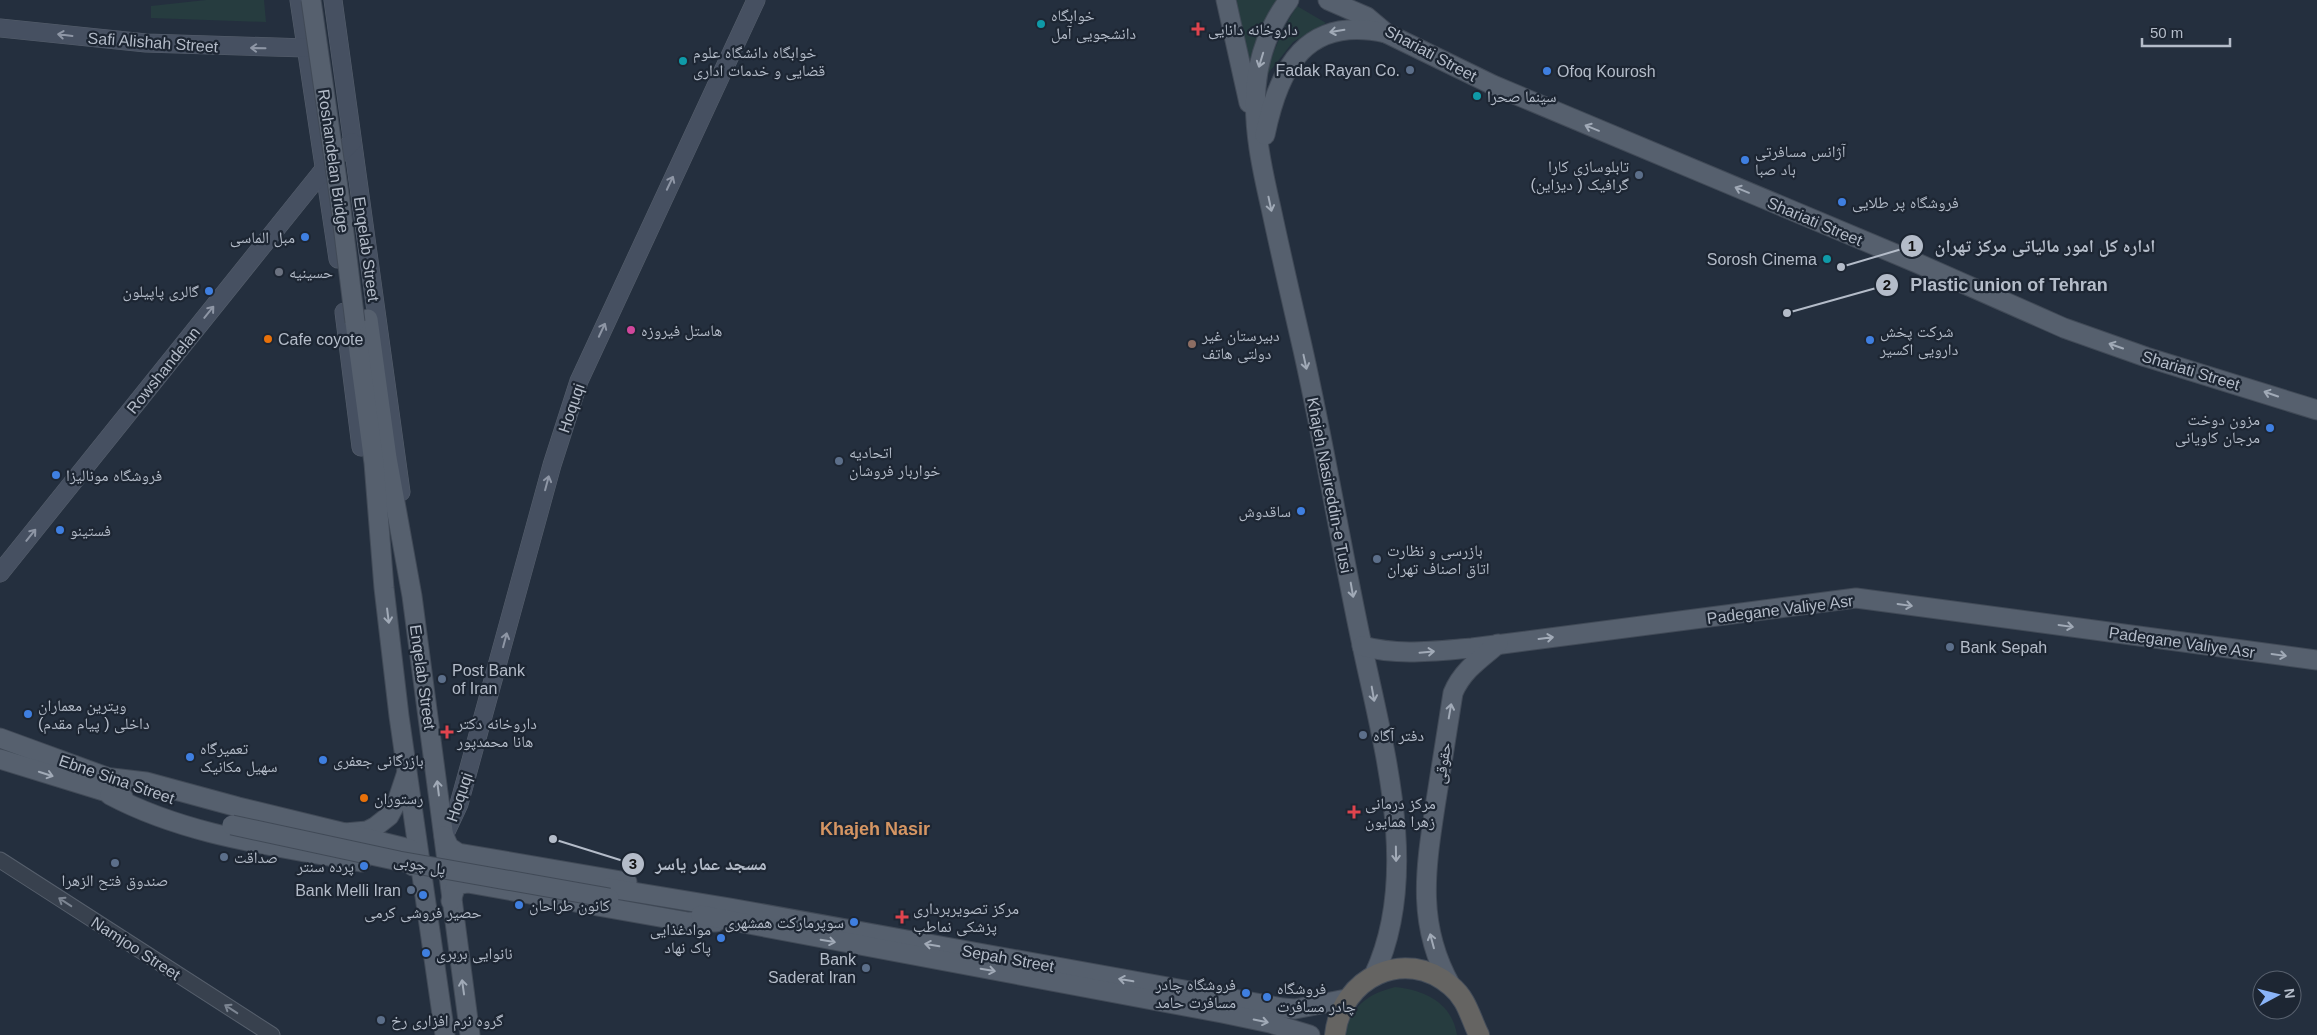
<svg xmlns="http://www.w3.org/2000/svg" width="2317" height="1035" font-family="Helvetica,'Noto Naskh Arabic',sans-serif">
<rect width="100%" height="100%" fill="#242f3e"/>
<g fill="#263c3f">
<path d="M206,0H264L266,22L151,18V6Z"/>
<path d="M1231,0H1278L1247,65Z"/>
<path d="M1297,6L1326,23L1293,42L1266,76C1273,51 1283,28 1297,6Z"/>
<path d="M1395,987C1425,990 1452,1003 1457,1035H1343C1353,1006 1365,995 1395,987Z"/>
</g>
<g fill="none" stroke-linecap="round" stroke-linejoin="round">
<g stroke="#565f6c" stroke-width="17">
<path id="tertiary" d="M0,860L272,1035"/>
</g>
<g stroke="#565f6c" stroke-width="19">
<g id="secondary">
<path d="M299,0L338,259"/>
<path d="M333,0L401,492"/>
<path d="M0,28L146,43L306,48"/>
<path d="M344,312L361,447"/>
<path d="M0,573L325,168L352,142"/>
<path d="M444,836L459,804L552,465L579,381L756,0"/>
</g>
</g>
<g stroke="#414a57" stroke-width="21">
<g id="primary">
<path d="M1226,0L1249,103"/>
<path d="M1289,0C1270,24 1258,58 1256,88C1253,128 1262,169 1271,208C1281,255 1292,302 1303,350C1325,448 1341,547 1362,645C1384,749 1421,875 1374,975"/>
<path d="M1328,0L1367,17L1386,33L1493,85L1917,263L2064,328L2146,357L2317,410"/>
<path d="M1265,135C1279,67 1306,15 1386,33"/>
<path d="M368,319L387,458L412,596L470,1035"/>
<path d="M355,322L374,463L384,588L399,716L445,1035"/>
<path d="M1362,646C1399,656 1434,651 1472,648L1856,598L2317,660"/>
<path d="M0,738L123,783"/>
<path d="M0,759L123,797"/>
<path d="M112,778L146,782L238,807L345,833L367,831L375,827L389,816L398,799L406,775"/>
<path d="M110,795C187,836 276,846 361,862"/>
<path d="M345,833L410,849L415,854L417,861L413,866"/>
<path d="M444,836L449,847L458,853L627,882"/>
<path d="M609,888L730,908L1283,1008L1295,1009L1346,999"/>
<path d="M451,901L456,885L468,883L688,922H716"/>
<path d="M701,915L1222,1013L1270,1023L1310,1035"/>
<path d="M1451,986C1417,926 1425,872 1435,807C1441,769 1447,731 1453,693C1462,671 1480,659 1498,644"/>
</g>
</g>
<g stroke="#434c59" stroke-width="22">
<path id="trunk" d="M1335,1035C1341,978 1405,946 1451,986C1467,999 1470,1017 1479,1035"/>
</g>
<use href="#tertiary" stroke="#38414e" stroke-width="15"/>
<use href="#secondary" stroke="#465061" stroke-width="18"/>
<use href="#primary" stroke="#56606e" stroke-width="19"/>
<use href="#trunk" stroke="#656462" stroke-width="20"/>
<g stroke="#414a57" stroke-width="21" stroke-linecap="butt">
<g id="primary-bridge">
<path d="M311,0L340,201L355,322"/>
<path d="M232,825L399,861L609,898"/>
</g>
</g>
<use href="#primary-bridge" stroke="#56606e" stroke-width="19"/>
</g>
<defs><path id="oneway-shaft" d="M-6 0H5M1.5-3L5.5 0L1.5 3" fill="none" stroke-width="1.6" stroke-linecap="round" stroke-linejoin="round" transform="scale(1.25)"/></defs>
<g stroke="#a1aab7">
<use href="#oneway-shaft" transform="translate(1337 31) rotate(171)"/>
<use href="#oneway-shaft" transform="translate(1261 60) rotate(107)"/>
<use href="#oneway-shaft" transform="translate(1592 128) rotate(-158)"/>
<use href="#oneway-shaft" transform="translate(1742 190) rotate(-158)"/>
<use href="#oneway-shaft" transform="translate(1270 204) rotate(78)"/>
<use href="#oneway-shaft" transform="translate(2116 346) rotate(-161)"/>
<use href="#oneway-shaft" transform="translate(1305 362) rotate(78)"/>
<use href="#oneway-shaft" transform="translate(2271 394) rotate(-161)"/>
<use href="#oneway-shaft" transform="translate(1352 590) rotate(80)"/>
<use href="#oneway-shaft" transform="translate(1905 605) rotate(8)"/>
<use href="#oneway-shaft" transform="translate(388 616) rotate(83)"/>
<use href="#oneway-shaft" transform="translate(2066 626) rotate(8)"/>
<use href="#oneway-shaft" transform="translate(1546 638) rotate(-7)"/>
<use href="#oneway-shaft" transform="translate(1427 652) rotate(-5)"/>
<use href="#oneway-shaft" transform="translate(2279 655) rotate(8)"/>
<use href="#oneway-shaft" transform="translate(1373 694) rotate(80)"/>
<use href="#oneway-shaft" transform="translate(1450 711) rotate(-80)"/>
<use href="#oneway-shaft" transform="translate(46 774) rotate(18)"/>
<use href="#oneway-shaft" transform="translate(438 788) rotate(-97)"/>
<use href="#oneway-shaft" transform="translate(1396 854) rotate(89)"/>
<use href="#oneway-shaft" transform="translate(828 941) rotate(10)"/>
<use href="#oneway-shaft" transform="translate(1432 941) rotate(-105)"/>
<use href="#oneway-shaft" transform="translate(932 945) rotate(-170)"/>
<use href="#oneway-shaft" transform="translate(988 970) rotate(10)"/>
<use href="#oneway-shaft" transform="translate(1126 980) rotate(-170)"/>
<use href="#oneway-shaft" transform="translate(463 987) rotate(-98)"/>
<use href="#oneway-shaft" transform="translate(1261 1021) rotate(12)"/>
</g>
<g stroke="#8e96a5">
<use href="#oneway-shaft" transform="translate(65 35) rotate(-173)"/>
<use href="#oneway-shaft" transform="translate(258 48) rotate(-179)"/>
<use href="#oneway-shaft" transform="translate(670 183) rotate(-65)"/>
<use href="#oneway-shaft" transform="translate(209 312) rotate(-51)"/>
<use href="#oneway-shaft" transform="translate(602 330) rotate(-65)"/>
<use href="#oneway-shaft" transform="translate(547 483) rotate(-75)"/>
<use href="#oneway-shaft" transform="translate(31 535) rotate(-51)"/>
<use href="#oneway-shaft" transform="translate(505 640) rotate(-75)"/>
</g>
<g stroke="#7c8592">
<use href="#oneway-shaft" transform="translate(65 902) rotate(-147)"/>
<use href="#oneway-shaft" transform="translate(231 1009) rotate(-147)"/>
</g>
<g fill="#0f9aa8" stroke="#1d2633" stroke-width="2">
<circle cx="1041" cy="24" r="5"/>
<circle cx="683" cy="61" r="5"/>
<circle cx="1477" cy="96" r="5"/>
<circle cx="1827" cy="259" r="5"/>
</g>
<g fill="#e0444e" stroke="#1d2633" stroke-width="2">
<path d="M1195.5 21.5h5v5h5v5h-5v5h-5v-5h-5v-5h5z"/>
<path d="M444.5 724.5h5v5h5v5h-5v5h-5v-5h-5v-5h5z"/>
<path d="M1351.5 804.5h5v5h5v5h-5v5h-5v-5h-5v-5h5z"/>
<path d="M899.5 909.5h5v5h5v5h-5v5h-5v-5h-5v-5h5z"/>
</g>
<g fill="#5c6f8a" stroke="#1d2633" stroke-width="2">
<circle cx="1410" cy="70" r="5"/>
<circle cx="1639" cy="175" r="5"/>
<circle cx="839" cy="461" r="5"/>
<circle cx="1377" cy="559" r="5"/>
<circle cx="1950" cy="647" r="5"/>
<circle cx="442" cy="679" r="5"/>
<circle cx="1363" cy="735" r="5"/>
<circle cx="224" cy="857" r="5"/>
<circle cx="115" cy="863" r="5"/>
<circle cx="411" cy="890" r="5"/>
<circle cx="866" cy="968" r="5"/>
<circle cx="381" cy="1020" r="5"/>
</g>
<g fill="#3f7fe0" stroke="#1d2633" stroke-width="2">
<circle cx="1547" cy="71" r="5"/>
<circle cx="1745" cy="160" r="5"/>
<circle cx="1842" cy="202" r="5"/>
<circle cx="305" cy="237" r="5"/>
<circle cx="209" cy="291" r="5"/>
<circle cx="1870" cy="340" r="5"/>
<circle cx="2270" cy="428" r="5"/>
<circle cx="56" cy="475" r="5"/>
<circle cx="1301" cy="511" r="5"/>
<circle cx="60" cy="530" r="5"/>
<circle cx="28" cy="714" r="5"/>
<circle cx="190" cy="757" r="5"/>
<circle cx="323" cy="760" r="5"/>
<circle cx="364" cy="866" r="5"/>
<circle cx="423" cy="895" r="5"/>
<circle cx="519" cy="905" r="5"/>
<circle cx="854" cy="922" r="5"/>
<circle cx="721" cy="938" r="5"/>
<circle cx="426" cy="953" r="5"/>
<circle cx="1246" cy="993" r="5"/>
<circle cx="1267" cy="997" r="5"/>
</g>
<circle fill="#6b7280" stroke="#1d2633" stroke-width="2" cx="279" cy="272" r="5"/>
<circle fill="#d1479c" stroke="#1d2633" stroke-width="2" cx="631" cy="330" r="5"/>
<g fill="#e8710a" stroke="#1d2633" stroke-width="2">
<circle cx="268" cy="339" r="5"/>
<circle cx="364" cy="798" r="5"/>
</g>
<circle fill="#8d6e63" stroke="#1d2633" stroke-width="2" cx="1192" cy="344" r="5"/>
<g text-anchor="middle" stroke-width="4.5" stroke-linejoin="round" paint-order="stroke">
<g font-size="16" fill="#b4bcc9" stroke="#1d2633" text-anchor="start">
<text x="1051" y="21">خوابگاه<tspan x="1051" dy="18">دانشجویی آمل</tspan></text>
<text x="1208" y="35">داروخانه دانایی</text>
<text x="693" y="58">خوابگاه دانشگاه علوم<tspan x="693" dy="18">قضایی و خدمات اداری</tspan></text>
<text x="1400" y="76" text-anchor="end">Fadak Rayan Co.</text>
<text x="1557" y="77">Ofoq Kourosh</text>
<text x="1487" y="102">سینما صحرا</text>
<text x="1755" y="157">آژانس مسافرتی<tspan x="1755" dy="18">باد صبا</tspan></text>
<text x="1629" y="172" text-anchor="end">تابلوسازی كارا<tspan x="1629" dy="18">گرافیک ( ديزاين)</tspan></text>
<text x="1852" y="208">فروشگاه پر طلایی</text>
<text x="295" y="243" text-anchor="end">مبل الماسی</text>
<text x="1817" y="265" text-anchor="end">Sorosh Cinema</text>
<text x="289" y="278">حسینیه</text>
<text x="199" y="297" text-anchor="end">گالری پاپیلون</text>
<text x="641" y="336">هاستل فیروزه</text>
<text x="1880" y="337">شرکت پخش<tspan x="1880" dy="18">دارویی اکسیر</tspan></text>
<text x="1202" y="341">دبیرستان غیر<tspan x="1202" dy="18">دولتی هاتف</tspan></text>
<text x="278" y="345">Cafe coyote</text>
<text x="2260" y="425" text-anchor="end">مزون دوخت<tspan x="2260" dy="18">مرجان کاویانی</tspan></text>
<text x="849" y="458">اتحادیه<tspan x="849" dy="18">خواربار فروشان</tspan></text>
<text x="66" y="481">فروشگاه مونالیزا</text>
<text x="1291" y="517" text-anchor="end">ساقدوش</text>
<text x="70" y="536">فستینو</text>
<text x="1387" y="556">بازرسی و نظارت<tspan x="1387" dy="18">اتاق اصناف تهران</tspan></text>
<text x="1960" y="653">Bank Sepah</text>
<text x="452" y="676">Post Bank<tspan x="452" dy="18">of Iran</tspan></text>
<text x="38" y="711">ویترین معماران<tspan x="38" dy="18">داخلی ( پیام مقدم)</tspan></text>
<text x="457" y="729">داروخانه دکتر<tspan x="457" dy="18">هانا محمدپور</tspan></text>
<text x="1373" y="741">دفتر آگاه</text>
<text x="200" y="754">تعمیرگاه<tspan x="200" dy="18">سهیل مکانیک</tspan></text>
<text x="333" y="766">بازرگانی جعفری</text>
<text x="374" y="804">رستوران</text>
<text x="1365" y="809">مرکز درمانی<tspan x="1365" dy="18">زهرا همایون</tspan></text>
<text x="234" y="863">صداقت</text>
<text x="354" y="872" text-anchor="end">پرده سنتر</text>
<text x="115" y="886" text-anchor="middle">صندوق فتح الزهرا</text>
<text x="401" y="896" text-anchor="end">Bank Melli Iran</text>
<text x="529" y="911">کانون طراحان</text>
<text x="913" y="914">مرکز تصویربرداری<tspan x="913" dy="18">پزشکی نماطب</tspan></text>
<text x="423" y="918" text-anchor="middle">حصیر فروشی کرمی</text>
<text x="844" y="928" text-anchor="end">سوپرمارکت همشهری</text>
<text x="711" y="935" text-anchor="end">موادغذایی<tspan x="711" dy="18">پاک نهاد</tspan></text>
<text x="436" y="959">نانوایی بربری</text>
<text x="856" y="965" text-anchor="end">Bank<tspan x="856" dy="18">Saderat Iran</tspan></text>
<text x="1236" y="990" text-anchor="end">فروشگاه چادر<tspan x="1236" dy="18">مسافرت حامد</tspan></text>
<text x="1277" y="994">فروشگاه<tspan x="1277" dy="18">چادر مسافرت</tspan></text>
<text x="391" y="1026">گروه نرم افزاری رخ</text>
</g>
<g font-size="16" fill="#b4bcc9" stroke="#1d2633">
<text transform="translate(153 42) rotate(4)" y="6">Safi Alishah Street</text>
<text transform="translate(1431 53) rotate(28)" y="6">Shariati Street</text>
<text transform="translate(334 161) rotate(82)" y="6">Roshandelan Bridge</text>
<text transform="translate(1815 221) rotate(23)" y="6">Shariati Street</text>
<text transform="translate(367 249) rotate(82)" y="6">Enqelab Street</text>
<text transform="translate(163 370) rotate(-51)" y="6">Rowshandelan</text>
<text transform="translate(2191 370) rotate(17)" y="6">Shariati Street</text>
<text transform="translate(571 408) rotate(-71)" y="6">Hoquqi</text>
<text transform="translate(1330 485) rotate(79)" y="6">Khajeh Nasireddin-e Tusi</text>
<text transform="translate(1780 609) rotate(-7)" y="6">Padegane Valiye Asr</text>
<text transform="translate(2182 642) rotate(8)" y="6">Padegane Valiye Asr</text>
<text transform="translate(423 677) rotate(82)" y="6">Enqelab Street</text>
<text transform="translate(1442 763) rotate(-81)" y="6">حقوقی</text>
<text transform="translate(117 779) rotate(19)" y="6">Ebne Sina Street</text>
<text transform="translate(459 797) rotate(-71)" y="6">Hoquqi</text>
<text transform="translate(420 864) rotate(11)" y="6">پل چوبی</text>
<text transform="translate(136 948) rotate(33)" y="6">Namjoo Street</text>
<text transform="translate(1008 958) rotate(10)" y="6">Sepah Street</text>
</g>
<g font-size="18" font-weight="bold" fill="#d59563" stroke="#1d2633">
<text x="875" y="835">Khajeh Nasir</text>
</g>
</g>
<path fill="none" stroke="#b4bcc9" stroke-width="2" d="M1841 267L1912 246M1787 313L1887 285M553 839L633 864"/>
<g fill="#b4bcc9" stroke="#1d2633" stroke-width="2">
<circle cx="1841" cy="267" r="5"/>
<circle cx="1787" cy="313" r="5"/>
<circle cx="553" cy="839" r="5"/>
<circle cx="1912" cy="246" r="12"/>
<circle cx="1887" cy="285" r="12"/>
<circle cx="633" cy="864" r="12"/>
</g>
<g font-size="15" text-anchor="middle" font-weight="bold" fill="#111">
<text x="1912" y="251">1</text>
<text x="1887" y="290">2</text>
<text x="633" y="869">3</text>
</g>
<g font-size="18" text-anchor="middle" font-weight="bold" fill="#b4bcc9" stroke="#1d2633" stroke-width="4.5" stroke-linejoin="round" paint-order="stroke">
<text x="2045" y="252">اداره کل امور مالیاتی مرکز تهران</text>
<text x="2009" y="291">Plastic union of Tehran</text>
<text x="711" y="870">مسجد عمار یاسر</text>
</g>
<g transform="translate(2277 995) rotate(83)"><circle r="24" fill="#1d2633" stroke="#59626f"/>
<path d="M0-4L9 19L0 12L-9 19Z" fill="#8ab4f8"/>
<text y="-8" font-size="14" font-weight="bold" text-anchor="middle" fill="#b4bcc9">N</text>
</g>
<path d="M2142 38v8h88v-8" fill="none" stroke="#b4bcc9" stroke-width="2.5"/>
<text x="2150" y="38" font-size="15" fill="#b4bcc9" stroke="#1d2633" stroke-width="4" paint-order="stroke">50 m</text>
</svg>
